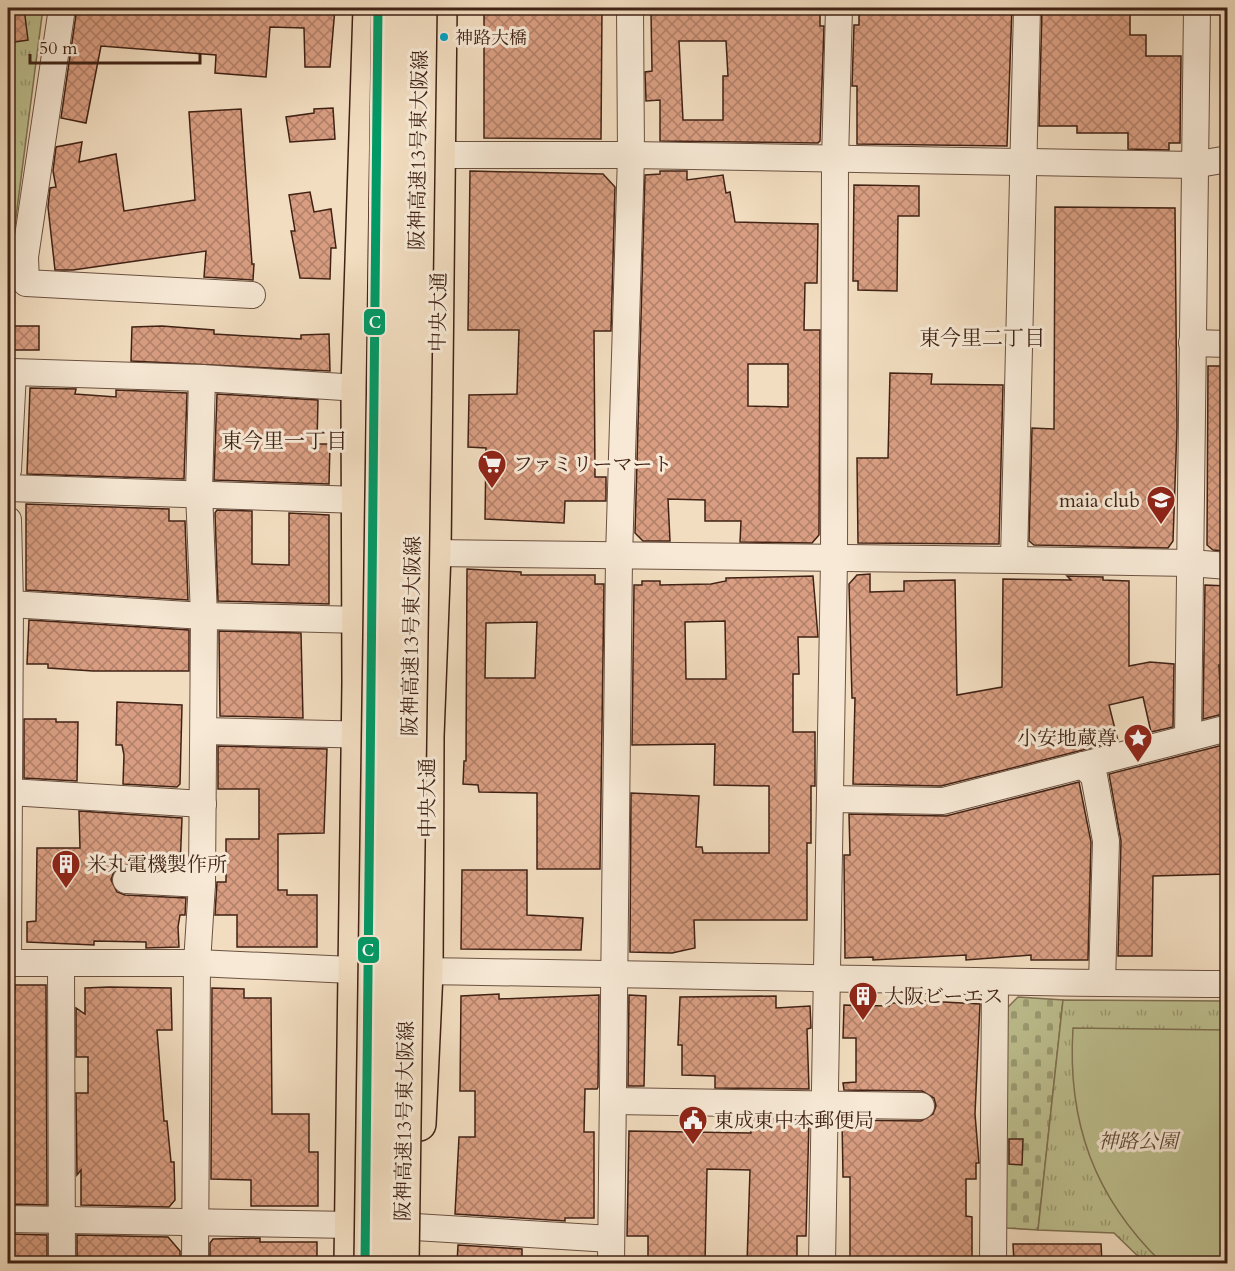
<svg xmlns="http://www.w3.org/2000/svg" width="1235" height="1271" font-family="Cardo,'Noto Serif JP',serif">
<defs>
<pattern id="cemetery-stones" width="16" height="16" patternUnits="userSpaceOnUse" patternTransform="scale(1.5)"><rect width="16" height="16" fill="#bec090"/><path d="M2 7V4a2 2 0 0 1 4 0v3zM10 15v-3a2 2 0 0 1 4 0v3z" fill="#9c9c74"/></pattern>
<pattern id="park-tufts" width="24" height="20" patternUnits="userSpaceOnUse" patternTransform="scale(1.5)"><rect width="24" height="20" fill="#bec090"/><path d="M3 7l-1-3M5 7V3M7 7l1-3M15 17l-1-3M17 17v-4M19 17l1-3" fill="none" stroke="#9c9c74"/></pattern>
<pattern id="building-cross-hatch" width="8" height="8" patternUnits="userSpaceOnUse" patternTransform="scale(1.5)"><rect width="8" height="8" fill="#d99e82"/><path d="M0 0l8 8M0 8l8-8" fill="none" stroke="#b18069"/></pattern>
</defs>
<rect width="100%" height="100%" fill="#f2ddc0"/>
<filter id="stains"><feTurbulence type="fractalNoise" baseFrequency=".00333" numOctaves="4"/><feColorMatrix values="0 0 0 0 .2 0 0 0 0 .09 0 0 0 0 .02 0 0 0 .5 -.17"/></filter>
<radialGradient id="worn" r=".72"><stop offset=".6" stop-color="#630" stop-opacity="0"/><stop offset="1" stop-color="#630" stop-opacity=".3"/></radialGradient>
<path fill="url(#cemetery-stones)" stroke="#7f7152" stroke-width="1.5" d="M1018,997L1063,1000L1038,1230L1006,1228L1004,1011Z"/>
<g fill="url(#park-tufts)" stroke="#7f7152" stroke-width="1.5">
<path d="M8,8H43L8,279V404Z"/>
<path d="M1063,1000L1227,1001V1263H1145L1114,1233L1038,1230Z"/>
</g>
<path fill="#bec090" stroke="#7f7152" stroke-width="1.5" d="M1073,1028L1227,1030V1263H1162C1094,1197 1067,1122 1073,1028Z"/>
<g fill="url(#building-cross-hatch)" stroke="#402215" stroke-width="1.5" fill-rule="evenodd">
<path d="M8,8H24L28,40L8,43Z"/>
<path d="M77,8H255L299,11V8H335L330,67H305L304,28L270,27L266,77L215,73L216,55L101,46L86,123L61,118Z"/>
<path d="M484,8H602L601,139L484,138Z"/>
<path d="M726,8L820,9V26H824L820,141L818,143L660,141V100L646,101L645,72L652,71L651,12H727ZM679,41H726L728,76H723V120H683Z"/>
<path d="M859,8H1012L1007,146L857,144V86H852L854,25H859Z"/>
<path d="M1042,8H1130V35H1146V56H1181L1180,143H1169V150L1128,149V133H1077V126H1039Z"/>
<path d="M333,108L335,139L290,142L286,117L314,113V109Z"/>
<path d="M241,109L252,264H254L253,280L204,277L206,251L73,270H55L48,207L50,188L56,187L53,171L56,147L82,142L79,162L116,154L124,211L195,200L189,112Z"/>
<path d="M470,171L603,174L615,187L611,331H594L595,477H606V501H565L564,523L485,519L486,448L468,447L469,395L517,394L519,330H468Z"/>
<path d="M660,171H687V180L723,175L726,193L730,192L735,222L818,224L817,283H805L804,330H820L819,535L812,543L740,542L741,521H705V500L668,499L670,541H643L635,533L645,175L660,174ZM748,364H788V407L748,406Z"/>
<path d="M854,185L919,186V216H898L897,291L858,290V281H853Z"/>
<path d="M310,192L314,212L331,209L336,248H331L330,279L300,278L291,231H295L289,195Z"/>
<path d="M1055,207L1175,208L1177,427L1173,541L1168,548L1034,545L1029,541L1032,428L1054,429Z"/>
<path d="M14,326H39V350H13Z"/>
<path d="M162,326L214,330V334L301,339V335L329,334L330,371L131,361L132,327Z"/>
<path d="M1208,366H1227V550L1225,551L1213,550L1207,545Z"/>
<path d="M890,373L932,374L931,384L1003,385L999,544L858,543L857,458H888Z"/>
<path d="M30,388L76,389L75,394L116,397V390L187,393L184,479L27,474Z"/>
<path d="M217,394L318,400L317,444H330L329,484L214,480Z"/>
<path d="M26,504L169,509V521H185L188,600L26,590Z"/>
<path d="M217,510L252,511V564L289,565V513L329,515V604L218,601L215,513Z"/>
<path d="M467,569L521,572V575H595V584H604L600,869H537V793L479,792L478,785L463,784L464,761H466ZM537,622L535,678H485L486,623Z"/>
<path d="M870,574V592L904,591V581L955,580L957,695L1002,687L1003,579L1071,580L1067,576L1103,577V580L1129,581V666L1150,662L1174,664L1173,727L1151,732L1143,697L1109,705L1118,741L941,786L853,784L855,698H852L849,584L857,575Z"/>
<path d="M813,576L818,637H798L799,674H793V732H815V786H811V843H807V920H694L695,948L672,953L630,952L631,793L699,796L696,847H702L703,853H769V786L714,785L715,744L632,745L634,585H642V581H660V585L711,584L726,581V578ZM725,621L726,679H686L685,622Z"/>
<path d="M1205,585L1227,586V665H1219L1221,705L1227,704V713L1203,719Z"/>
<path d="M29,620L189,630V671H93L48,668V664H27Z"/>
<path d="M219,631L301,633L303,718L220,716Z"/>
<path d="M117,702L182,705L180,784L177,787L123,784L124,755L122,745H116Z"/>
<path d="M24,719H56V722H78L77,781L24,778Z"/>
<path d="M1227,744V874L1153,876L1152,956H1118L1121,841L1109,774Z"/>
<path d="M218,746L327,749L324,833L278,834V890H287V895H317V947H237V915H215L217,882H226V839H259V789H218Z"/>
<path d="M1079,782L1091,842L1088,960H1031V955L966,960V955L873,960V957L845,958L844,855H850L849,814L946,816Z"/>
<path d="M79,811L182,818L180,868L126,865L114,871L111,880L117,892L125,895L186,898L185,915H180L178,927L179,947L146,948V942L94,941V945L27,942V922L36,921L37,848H80Z"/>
<path d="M462,870H527V915L583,918L581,950L461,949Z"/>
<path d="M15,985H46L47,1205L9,1204L11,1084H8V989H15Z"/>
<path d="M109,987L171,988L172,1030H157L164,1121H167L171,1162H174L175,1200L169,1207L81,1205V1170L77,1175L76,1093H88V1057H76V1008L85,1014V988Z"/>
<path d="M212,988L244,989V998H271L272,1114H309V1152H318V1206H251V1180L211,1179Z"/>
<path d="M499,994V999L599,995L598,1087L597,1089H585L584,1132H594V1218H565V1221L455,1214L459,1137H475V1091H460L461,996Z"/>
<path d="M629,995L646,996L644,1086H628Z"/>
<path d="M776,996V1008L810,1006L811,1028L807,1029L809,1089L715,1088V1076L682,1075V1045H678L680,997Z"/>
<path d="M925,1001L980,1004L975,1114L979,1163H976V1179H966V1216L972,1217V1263H850V1177H843L842,1120L921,1121L933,1114L936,1106L934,1098L922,1091L844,1090L843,1083L856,1082V1038H843L844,1005L889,1006V1003H925Z"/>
<path d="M751,1118L809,1120L806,1236H797V1263H747L750,1170L707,1169L705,1263H648V1236H627L629,1131L751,1133Z"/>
<path d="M1009,1139H1023L1022,1165L1009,1164Z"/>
<path d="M8,1234L47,1235V1263H8Z"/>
<path d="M77,1235L168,1237L180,1251V1263H77Z"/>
<path d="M260,1238V1242H317V1263H210V1243L213,1239Z"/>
<path d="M1013,1244H1101L1102,1263H1014Z"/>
<path d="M458,1245L522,1249V1263H457Z"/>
</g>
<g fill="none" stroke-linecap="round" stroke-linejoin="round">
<g stroke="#6c5140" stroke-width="28">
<g id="minor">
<path d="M62,8L25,257L26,283L252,295"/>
<path d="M421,155H631L1193,165L1228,159"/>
<path d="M1192,343L1228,344"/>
<path d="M8,470L13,372L202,378L358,388"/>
<path d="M8,488L359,500"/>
<path d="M8,520L10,604L8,963"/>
<path d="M434,553L1014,560L1190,563L1228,566"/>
<path d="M1014,560L1027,8"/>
<path d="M10,604L204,616L360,620"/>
<path d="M204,731L376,735"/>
<path d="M1188,738L1197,8"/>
<path d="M1083,765L1094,776L1106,841L1102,983"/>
<path d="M10,792L203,804"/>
<path d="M831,799L943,801L1228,728"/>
<path d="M126,880L202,884"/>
<path d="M8,963H197L373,971"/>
<path d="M61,963L62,1264"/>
<path d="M410,971C682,974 955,983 1228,984"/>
<path d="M614,1101L921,1106"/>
<path d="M8,1219L351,1225"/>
<path d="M415,1227L611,1239"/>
<path d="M195,1264L197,963L202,884L204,616L199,492L202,378"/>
<path d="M611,1264L619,557L631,155L630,8"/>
<path d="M822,1264L834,559L835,160L839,8"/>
<path d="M993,1264L995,983"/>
</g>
</g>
<g stroke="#402215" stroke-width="36">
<g id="major">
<path d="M419,1124L426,972L427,736L434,553L440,8"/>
<path d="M351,1264L359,683L358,388L370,8"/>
</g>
</g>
<use href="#minor" stroke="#f7e9d6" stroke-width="26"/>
<use href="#major" stroke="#f2ddc0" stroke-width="33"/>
<g stroke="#402215" stroke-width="36" stroke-linecap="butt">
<g id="highway-bridge">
<path d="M371,1264L389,8"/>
<path d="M402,1264L420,8"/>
</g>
</g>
<use href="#highway-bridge" stroke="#f2ddc0" stroke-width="33"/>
<g stroke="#f7e9d6" stroke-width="14">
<path id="metro-1" d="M365,1264L378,8"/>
</g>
<use href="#metro-1" stroke="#019a66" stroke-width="9"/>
</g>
<defs>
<g id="supermarket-pin" transform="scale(1.5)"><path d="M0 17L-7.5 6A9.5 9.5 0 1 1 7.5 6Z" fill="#8f2418" stroke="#f7e9d6"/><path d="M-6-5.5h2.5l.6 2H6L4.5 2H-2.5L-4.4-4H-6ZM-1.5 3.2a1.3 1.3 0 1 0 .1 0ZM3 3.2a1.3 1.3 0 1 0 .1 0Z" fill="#fff"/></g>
<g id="school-pin" transform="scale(1.5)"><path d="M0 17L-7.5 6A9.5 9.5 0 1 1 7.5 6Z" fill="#8f2418" stroke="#f7e9d6"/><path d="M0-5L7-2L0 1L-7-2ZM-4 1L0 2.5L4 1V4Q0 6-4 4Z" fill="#fff"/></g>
<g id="sight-pin" transform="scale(1.5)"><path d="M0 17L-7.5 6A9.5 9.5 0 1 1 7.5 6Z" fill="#8f2418" stroke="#f7e9d6"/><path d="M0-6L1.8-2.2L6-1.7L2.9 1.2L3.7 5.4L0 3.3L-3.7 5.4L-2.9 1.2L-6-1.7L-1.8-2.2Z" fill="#fff"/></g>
<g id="building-pin" transform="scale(1.5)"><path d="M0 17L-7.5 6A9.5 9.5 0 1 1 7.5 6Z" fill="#8f2418" stroke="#f7e9d6"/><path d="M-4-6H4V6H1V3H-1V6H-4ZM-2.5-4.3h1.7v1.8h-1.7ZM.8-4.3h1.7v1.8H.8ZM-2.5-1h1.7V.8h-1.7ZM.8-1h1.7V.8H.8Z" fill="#fff"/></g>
<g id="civic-pin" transform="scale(1.5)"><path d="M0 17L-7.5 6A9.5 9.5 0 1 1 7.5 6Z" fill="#8f2418" stroke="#f7e9d6"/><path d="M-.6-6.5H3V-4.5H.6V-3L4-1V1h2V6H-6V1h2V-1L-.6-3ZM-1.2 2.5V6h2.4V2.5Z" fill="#fff"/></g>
</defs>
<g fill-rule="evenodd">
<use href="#supermarket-pin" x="492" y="464"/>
<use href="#school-pin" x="1161" y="500"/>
<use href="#sight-pin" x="1138" y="738"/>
<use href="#building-pin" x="66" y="864"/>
<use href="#building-pin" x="863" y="996"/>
<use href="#civic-pin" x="693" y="1120"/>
</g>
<circle fill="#03a2c5" stroke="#f7e9d6" stroke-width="2" cx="444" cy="37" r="5"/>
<g text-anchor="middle" stroke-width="6" stroke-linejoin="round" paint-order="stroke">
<g font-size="18" fill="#402215" stroke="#f7e9d6" text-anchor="start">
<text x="455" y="44">神路大橋</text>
</g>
<g font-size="20" fill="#402215" stroke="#f7e9d6">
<text transform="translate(418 150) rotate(-89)" y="7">阪神高速13号東大阪線</text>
<text transform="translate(438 312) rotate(-89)" y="7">中央大通</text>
<text transform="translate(411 636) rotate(-89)" y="7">阪神高速13号東大阪線</text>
<text transform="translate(427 798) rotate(-90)" y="7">中央大通</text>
<text transform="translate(404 1121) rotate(-89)" y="7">阪神高速13号東大阪線</text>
</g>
<g font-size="20" fill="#402215" stroke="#f7e9d6" text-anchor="start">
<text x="513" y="471">ファミリーマート</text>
<text x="1140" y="507" text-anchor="end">maia club</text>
<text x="1117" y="745" text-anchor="end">小安地蔵尊</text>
<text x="87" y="871">米丸電機製作所</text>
<text x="884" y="1003">大阪ビーエス</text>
<text x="714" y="1127">東成東中本郵便局</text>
</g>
<g font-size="20" font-style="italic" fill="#604a34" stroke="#f7e9d6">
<text x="1138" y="1148">神路公園</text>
</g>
<g font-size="21" fill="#402215" stroke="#f7e9d6">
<text x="982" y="345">東今里二丁目</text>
<text x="284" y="448">東今里一丁目</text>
</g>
</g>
<g stroke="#f7e9d6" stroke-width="2">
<rect x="363" y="308" width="23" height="28" rx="6" fill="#019a66"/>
<rect x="357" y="936" width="23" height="28" rx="6" fill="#019a66"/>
</g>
<g font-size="16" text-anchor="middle" font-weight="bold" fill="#fff">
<text x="375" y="328">C</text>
<text x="368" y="956">C</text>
</g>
<rect width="1235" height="1271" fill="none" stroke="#f2ddc0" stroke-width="30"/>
<rect x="9" y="9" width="1217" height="1253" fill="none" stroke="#402215" stroke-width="3"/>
<rect x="15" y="15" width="1205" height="1241" fill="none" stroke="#402215" stroke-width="1.5"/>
<path d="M30 54v9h170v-9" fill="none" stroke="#402215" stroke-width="3"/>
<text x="39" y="54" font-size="18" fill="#402215" stroke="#f7e9d6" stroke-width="4.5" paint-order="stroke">50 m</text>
<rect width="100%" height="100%" filter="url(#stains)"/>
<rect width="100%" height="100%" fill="url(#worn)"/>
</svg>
